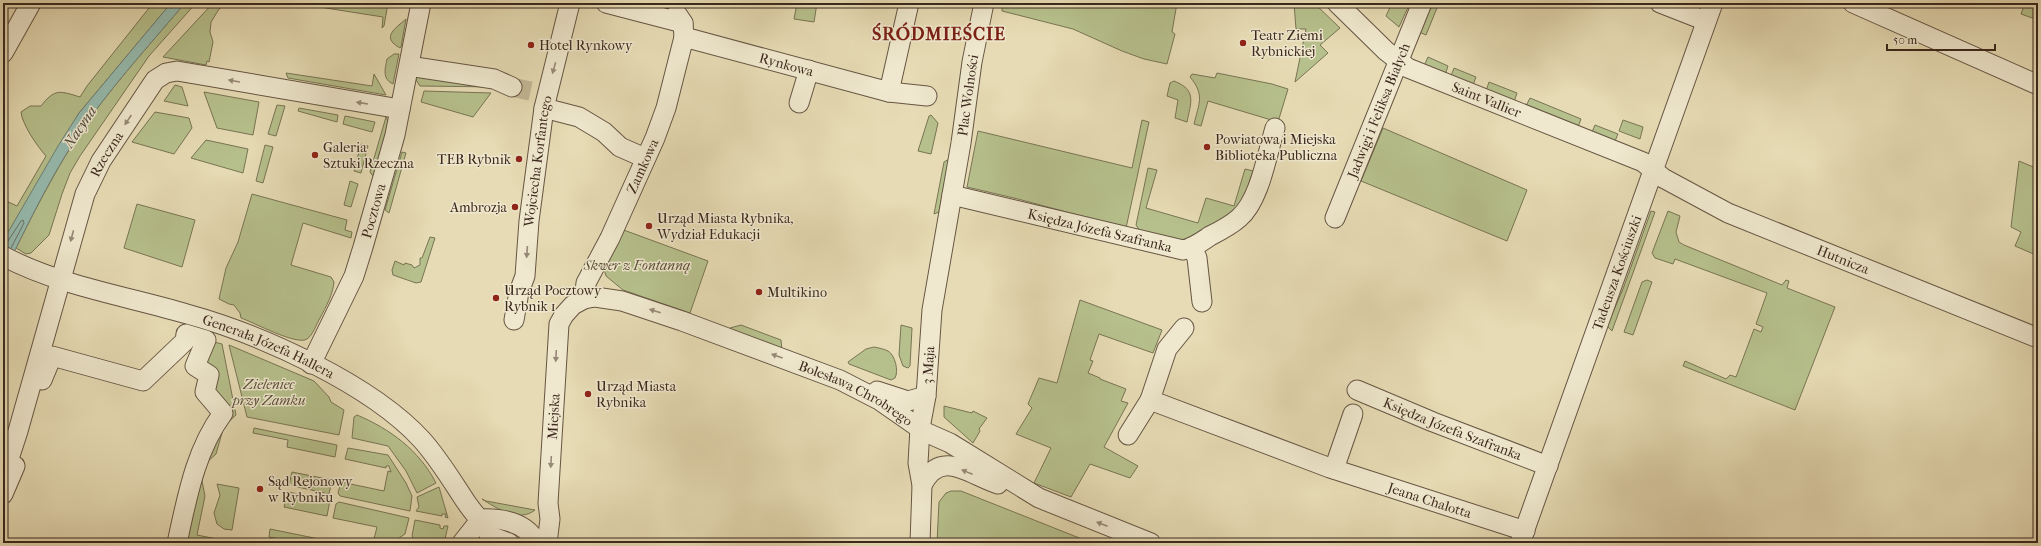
<svg xmlns="http://www.w3.org/2000/svg" width="2041" height="546" font-family="'IM FELL French Canon',serif">
<rect width="100%" height="100%" fill="#e6dbb4"/>
<filter id="stains"><feTurbulence type="fractalNoise" baseFrequency=".005" numOctaves="4"/><feColorMatrix values="0 0 0 0 .2 0 0 0 0 .09 0 0 0 0 .02 0 0 0 .5 -.17"/></filter>
<radialGradient id="worn" r=".72"><stop offset=".6" stop-color="#630" stop-opacity="0"/><stop offset="1" stop-color="#630" stop-opacity=".3"/></radialGradient>
<g fill="#b6c08c" stroke="#797454">
<path d="M153,3H171L79,113L3,241V202L4,200L17,206L46,156C37,146 22,124 21,112L30,106H41C55,88 60,91 80,97L87,86Z"/>
<path d="M185,3H196L149,56L80,156L70,173L62,194L49,235L31,253L26,254L16,248C38,204 61,159 90,118C119,78 153,41 185,3Z"/>
<path d="M213,3H229L219,9L211,22L210,32L213,42L209,62L207,61L206,65L163,57Z"/>
<path d="M294,3H388L384,26L382,28L383,17Z"/>
<path d="M797,3H817L814,22L794,19Z"/>
<path d="M1002,3H1158L1161,5L1162,3H1177L1172,32L1175,34L1167,64L1144,59L1122,51L1073,29L1002,11Z"/>
<path d="M1294,3H1314L1340,28L1320,45L1328,53L1295,82L1306,29H1296Z"/>
<path d="M1392,3H1410L1399,27L1386,16Z"/>
<path d="M1430,3H1439L1426,35L1419,32Z"/>
<path d="M2025,3H2038V20L2021,14Z"/>
<path d="M406,19L401,47L400,48C380,37 396,28 406,19Z"/>
<path d="M394,54H399L393,84C382,79 385,69 387,59Z"/>
<path d="M1428,57L1448,66L1445,75L1424,66Z"/>
<path d="M1454,68L1476,77L1473,85L1451,76Z"/>
<path d="M286,73L372,86L374,74L386,95L288,78Z"/>
<path d="M1217,73L1272,84L1288,89L1278,122L1208,101L1201,126L1194,124C1199,103 1205,95 1190,77L1192,74L1215,78Z"/>
<path d="M417,75L497,87L420,86L416,80Z"/>
<path d="M1174,81C1197,90 1191,102 1187,122L1175,118L1178,100L1167,96L1170,83Z"/>
<path d="M1489,82L1517,93L1514,102L1486,91Z"/>
<path d="M175,85L182,87L188,106L164,101Z"/>
<path d="M424,91L491,93L473,117L421,102Z"/>
<path d="M204,92L259,102L253,135L217,128Z"/>
<path d="M1530,98L1581,119L1578,127L1526,106Z"/>
<path d="M277,105L285,106L276,136L268,134Z"/>
<path d="M299,108L338,115L337,122L298,111Z"/>
<path d="M155,112L189,118L192,128L174,154L132,142Z"/>
<path d="M931,115L938,123L931,154L918,151L929,116Z"/>
<path d="M345,116L375,122L372,132L343,124Z"/>
<path d="M386,117L389,123L376,176L372,175L370,172Z"/>
<path d="M1142,120L1149,122L1126,228L1018,199L967,187L978,131L1132,168Z"/>
<path d="M1623,120L1643,127L1640,139L1619,131Z"/>
<path d="M1595,125L1618,134L1615,141L1592,132Z"/>
<path d="M1383,128L1527,190L1507,241L1361,181Z"/>
<path d="M206,140L248,149L243,173L191,158Z"/>
<path d="M361,144L368,146L361,173L354,171Z"/>
<path d="M265,145L273,147L263,183L256,181Z"/>
<path d="M402,152L406,153L389,213L385,210Z"/>
<path d="M949,159L939,212L934,214L944,162Z"/>
<path d="M2019,161L2038,169V256L2015,246L2021,232L2011,227Z"/>
<path d="M1148,168L1157,170L1146,208L1198,223L1206,198L1234,206L1245,169L1253,171L1244,198L1229,216L1189,239L1175,241L1140,231L1136,225Z"/>
<path d="M350,181L358,184L351,207L344,205Z"/>
<path d="M252,194L347,220L345,230L352,232L351,238L303,223L291,265L331,277L334,282C333,294 326,307 320,318C316,325 313,335 307,339C297,346 253,322 241,318L240,313L234,305L229,304L219,299L226,268L238,242Z"/>
<path d="M137,204L195,220L182,267L124,248Z"/>
<path d="M1651,211L1655,212L1612,331L1607,326L1623,289Z"/>
<path d="M1668,211L1680,216L1676,232L1679,242L1684,245L1782,285L1786,280L1789,281L1787,288L1835,307L1795,410L1683,366L1685,361L1726,379L1730,375L1736,377L1754,329L1761,332L1763,327L1756,324L1767,293L1675,259L1673,264L1655,258L1652,253Z"/>
<path d="M621,229L708,261L690,313L623,290L606,276L601,259Z"/>
<path d="M430,237L435,238L421,282L416,283L393,275L392,270L395,261L404,265L405,263L412,265L414,268L420,265V258H422Z"/>
<path d="M1647,280L1652,282L1633,335L1624,332L1642,282Z"/>
<path d="M1080,300L1162,330L1153,353L1099,334L1090,360L1093,361L1088,373L1100,378V379L1126,389L1121,401L1128,403L1104,447L1138,466L1130,478L1090,464L1071,497L1034,483L1051,448L1016,434L1032,408L1028,404L1039,378L1057,383Z"/>
<path d="M741,325L781,340L782,350L729,331L730,328Z"/>
<path d="M901,325L912,328L910,366L908,368L903,366L899,355Z"/>
<path d="M206,340L222,344L236,415L224,426L216,454L207,462L202,481L205,496L197,535L237,543H177L223,413L195,366Z"/>
<path d="M229,345L314,381L329,397L331,402L344,410L339,435L247,417Z"/>
<path d="M874,347C879,348 884,349 888,351C895,355 899,371 895,378L891,380L849,364L848,362L866,349Z"/>
<path d="M944,406L972,413L973,411L987,418L979,429L980,431L973,443L944,417Z"/>
<path d="M357,415C390,429 419,450 436,483L417,493L406,471L388,446L352,438L354,417Z"/>
<path d="M254,428L337,445L335,457L287,447L288,440L253,433Z"/>
<path d="M348,448L388,455L406,483L412,496L410,511L340,496L338,493L341,482L384,491L388,471L391,472L389,466H386V468L345,459Z"/>
<path d="M292,472L332,480L329,494L289,485Z"/>
<path d="M217,484L239,488L232,530L224,529L217,524L214,513L220,495Z"/>
<path d="M439,487L448,518L445,517L446,514H442V516L416,511L419,507L417,497Z"/>
<path d="M951,491H961L1092,543H937L939,502L946,493Z"/>
<path d="M288,492L330,500L327,516L284,507Z"/>
<path d="M482,499L486,501L535,510C519,523 496,508 482,499Z"/>
<path d="M339,502L409,518L405,534L392,543H373L377,527L333,518L336,504Z"/>
<path d="M415,520L440,525V528L443,529L444,526H448L444,543L416,542L412,536Z"/>
<path d="M270,529L319,539V543H301L269,537Z"/>
</g>
<path fill="#96bbaf" stroke="#728075" d="M171,3H185C153,41 119,78 90,118C55,167 29,221 3,275V241L58,146L79,113Z"/>
<g fill="none" stroke-linecap="round" stroke-linejoin="round">
<path stroke="#697266" stroke-width="1" d="M3,242L8,241L21,221L23,220L24,223L11,248"/>
<path stroke="#c4b796" stroke-width="19" stroke-dasharray="19 10" stroke-linecap="butt" d="M512,87L539,93"/>
<g stroke="#665543" stroke-width="21">
<g id="minor">
<path d="M606,3L683,23"/>
<path id="s1" d="M1337,3L1386,51L1408,68L1643,162L1663,178L1728,213L2038,338"/>
<path d="M1660,3L1706,21"/>
<path d="M1853,3L2038,85"/>
<path id="s2" d="M684,37L889,92L927,96"/>
<path d="M3,53L31,3"/>
<path d="M415,67L494,79L512,87"/>
<path d="M889,92L909,3"/>
<path d="M799,103L809,70"/>
<path d="M544,108L579,117L604,132L620,147L645,158"/>
<path id="s3" d="M952,195L1183,250C1193,248 1201,242 1210,236C1220,231 1230,226 1239,218C1260,200 1267,154 1275,128"/>
<path id="s4" d="M1335,218L1422,3"/>
<path d="M1192,247L1197,258L1202,302"/>
<path id="s5" d="M3,256C60,286 126,296 187,314C260,334 371,384 422,440C439,459 452,481 466,502C474,514 483,522 490,536L509,543"/>
<path id="s6" d="M584,299L586,283L610,238L655,138L666,108L684,37L683,23L677,14"/>
<path id="s7" d="M514,320L519,292L525,276L529,221L544,108L570,3"/>
<path id="s8" d="M1184,328L1167,349L1150,400L1330,468L1525,531"/>
<path id="s9" d="M311,364L354,276L363,247L395,135L421,3"/>
<path d="M42,380L52,356L143,381L185,341L186,334L206,340L195,366L209,375L205,392L223,413C195,451 187,498 177,543"/>
<path id="s10" d="M1357,390L1433,422L1548,466"/>
<path d="M877,391L908,401L926,396"/>
<path d="M1128,435L1150,400"/>
<path d="M1334,469L1353,414"/>
<path id="s11" d="M3,477L18,431L85,194L101,161L155,80L166,73L177,71L400,109"/>
<path d="M922,485C941,448 968,474 998,484"/>
<path d="M3,494L15,466"/>
<path d="M481,519C503,518 526,522 537,543"/>
<path d="M462,543L481,519"/>
<path id="s12" d="M547,543L550,519L548,503L559,324L564,315L573,305L584,299L595,297L622,301L682,321L840,380L879,400L925,432L950,443L1039,498L1151,543"/>
<path id="s13" d="M920,543L922,485L918,463L920,428L926,396L932,310L961,143L972,62L984,3"/>
<path id="s14" d="M1520,543L1713,3"/>
</g>
</g>
<use href="#minor" stroke="#efe8ce" stroke-width="19"/>
</g>
<defs><path id="oneway-solid" d="M-6-.8H1V-3.2L6.5 0L1 3.2V.8H-6Z"/></defs>
<g fill="#968876">
<use href="#oneway-solid" transform="translate(554 68) rotate(106)"/>
<use href="#oneway-solid" transform="translate(234 81) rotate(-170)"/>
<use href="#oneway-solid" transform="translate(362 103) rotate(-171)"/>
<use href="#oneway-solid" transform="translate(128 120) rotate(124)"/>
<use href="#oneway-solid" transform="translate(72 236) rotate(105)"/>
<use href="#oneway-solid" transform="translate(527 252) rotate(94)"/>
<use href="#oneway-solid" transform="translate(655 311) rotate(-162)"/>
<use href="#oneway-solid" transform="translate(556 356) rotate(93)"/>
<use href="#oneway-solid" transform="translate(777 356) rotate(-160)"/>
<use href="#oneway-solid" transform="translate(551 462) rotate(93)"/>
<use href="#oneway-solid" transform="translate(967 472) rotate(-158)"/>
<use href="#oneway-solid" transform="translate(1102 524) rotate(-159)"/>
</g>
<g fill="#8f2418" stroke="#efe8ce" stroke-width="1.5">
<circle cx="1243" cy="43" r="4"/>
<circle cx="531" cy="45" r="4"/>
<circle cx="1207" cy="147" r="4"/>
<circle cx="315" cy="155" r="4"/>
<circle cx="519" cy="159" r="4"/>
<circle cx="515" cy="207" r="4"/>
<circle cx="649" cy="226" r="4"/>
<circle cx="759" cy="292" r="4"/>
<circle cx="496" cy="298" r="4"/>
<circle cx="588" cy="394" r="4"/>
<circle cx="260" cy="489" r="4"/>
</g>
<g text-anchor="middle" stroke-width="3" stroke-linejoin="round" paint-order="stroke">
<g font-size="14" fill="#3c281d" stroke="#efe8ce" text-anchor="start">
<text x="1251" y="40">Teatr Ziemi<tspan x="1251" dy="16">Rybnickiej</tspan></text>
<text x="539" y="50">Hotel Rynkowy</text>
<text x="1215" y="144">Powiatowa i Miejska<tspan x="1215" dy="16">Biblioteka Publiczna</tspan></text>
<text x="323" y="152">Galeria<tspan x="323" dy="16">Sztuki Rzeczna</tspan></text>
<text x="511" y="164" text-anchor="end">TEB Rybnik</text>
<text x="507" y="212" text-anchor="end">Ambrozja</text>
<text x="657" y="223">Urząd Miasta Rybnika,<tspan x="657" dy="16">Wydział Edukacji</tspan></text>
<text x="504" y="295">Urząd Pocztowy<tspan x="504" dy="16">Rybnik 1</tspan></text>
<text x="767" y="297">Multikino</text>
<text x="596" y="391">Urząd Miasta<tspan x="596" dy="16">Rybnika</tspan></text>
<text x="268" y="486">Sąd Rejonowy<tspan x="268" dy="16">w Rybniku</tspan></text>
</g>
<g font-size="14" fill="#3c281d" stroke="#efe8ce">
<text dy="5" stroke="none"><textPath href="#s2" startOffset="106">Rynkowa</textPath></text>
<text dy="5" stroke="none"><textPath href="#s13" startOffset="452">Plac Wolności</textPath></text>
<text dy="5" stroke="none"><textPath href="#s1" startOffset="181">Saint Vallier</textPath></text>
<text dy="5" stroke="none"><textPath href="#s4" startOffset="116">Jadwigi i Feliksa Białych</textPath></text>
<text dy="5" stroke="none"><textPath href="#s11" startOffset="340">Rzeczna</textPath></text>
<text dy="5" stroke="none"><textPath href="#s7" startOffset="161">Wojciecha Korfantego</textPath></text>
<text dy="5" stroke="none"><textPath href="#s6" startOffset="146">Zamkowa</textPath></text>
<text dy="5" stroke="none"><textPath href="#s9" startOffset="166">Pocztowa</textPath></text>
<text dy="5" stroke="none"><textPath href="#s3" startOffset="152">Księdza Józefa Szafranka</textPath></text>
<text dy="5" stroke="none"><textPath href="#s1" startOffset="573">Hutnicza</textPath></text>
<text dy="5" stroke="none"><textPath href="#s14" startOffset="287">Tadeusza Kościuszki</textPath></text>
<text dy="5" stroke="none"><textPath href="#s5" startOffset="281">Generała Józefa Hallera</textPath></text>
<text dy="5" stroke="none"><textPath href="#s13" startOffset="179">3 Maja</textPath></text>
<text dy="5" stroke="none"><textPath href="#s12" startOffset="546">Bolesława Chrobrego</textPath></text>
<text dy="5" stroke="none"><textPath href="#s12" startOffset="127">Miejska</textPath></text>
<text dy="5" stroke="none"><textPath href="#s10" startOffset="103">Księdza Józefa Szafranka</textPath></text>
<text dy="5" stroke="none"><textPath href="#s8" startOffset="378">Jeana Chalotta</textPath></text>
</g>
<g font-size="14" font-style="italic" fill="#5a4e39" stroke="#efe8ce">
<text x="637" y="270">Skwer z Fontanną</text>
<text x="269" y="389">Zieleniec<tspan x="269" dy="16">przy Zamku</tspan></text>
</g>
<g font-size="15" font-style="italic" fill="#524d42" stroke="#efe8ce">
<text transform="translate(80 127) rotate(-56)" y="5">Nacyna</text>
</g>
<g font-size="18" font-weight="bold" letter-spacing="1" fill="#7a1f14" stroke="#efe8ce">
<text x="939" y="40">ŚRÓDMIEŚCIE</text>
</g>
</g>
<rect width="2041" height="546" fill="none" stroke="#e6dbb4" stroke-width="16"/>
<rect x="4" y="4" width="2033" height="538" fill="none" stroke="#3c281d" stroke-width="2"/>
<rect x="8" y="8" width="2025" height="530" fill="none" stroke="#3c281d"/>
<path d="M1887 44v6h108v-6" fill="none" stroke="#3c281d" stroke-width="2"/>
<text x="1893" y="44" font-size="12" fill="#3c281d" stroke="#efe8ce" stroke-width="3" paint-order="stroke">50 m</text>
<rect width="100%" height="100%" filter="url(#stains)"/>
<rect width="100%" height="100%" fill="url(#worn)"/>
</svg>
